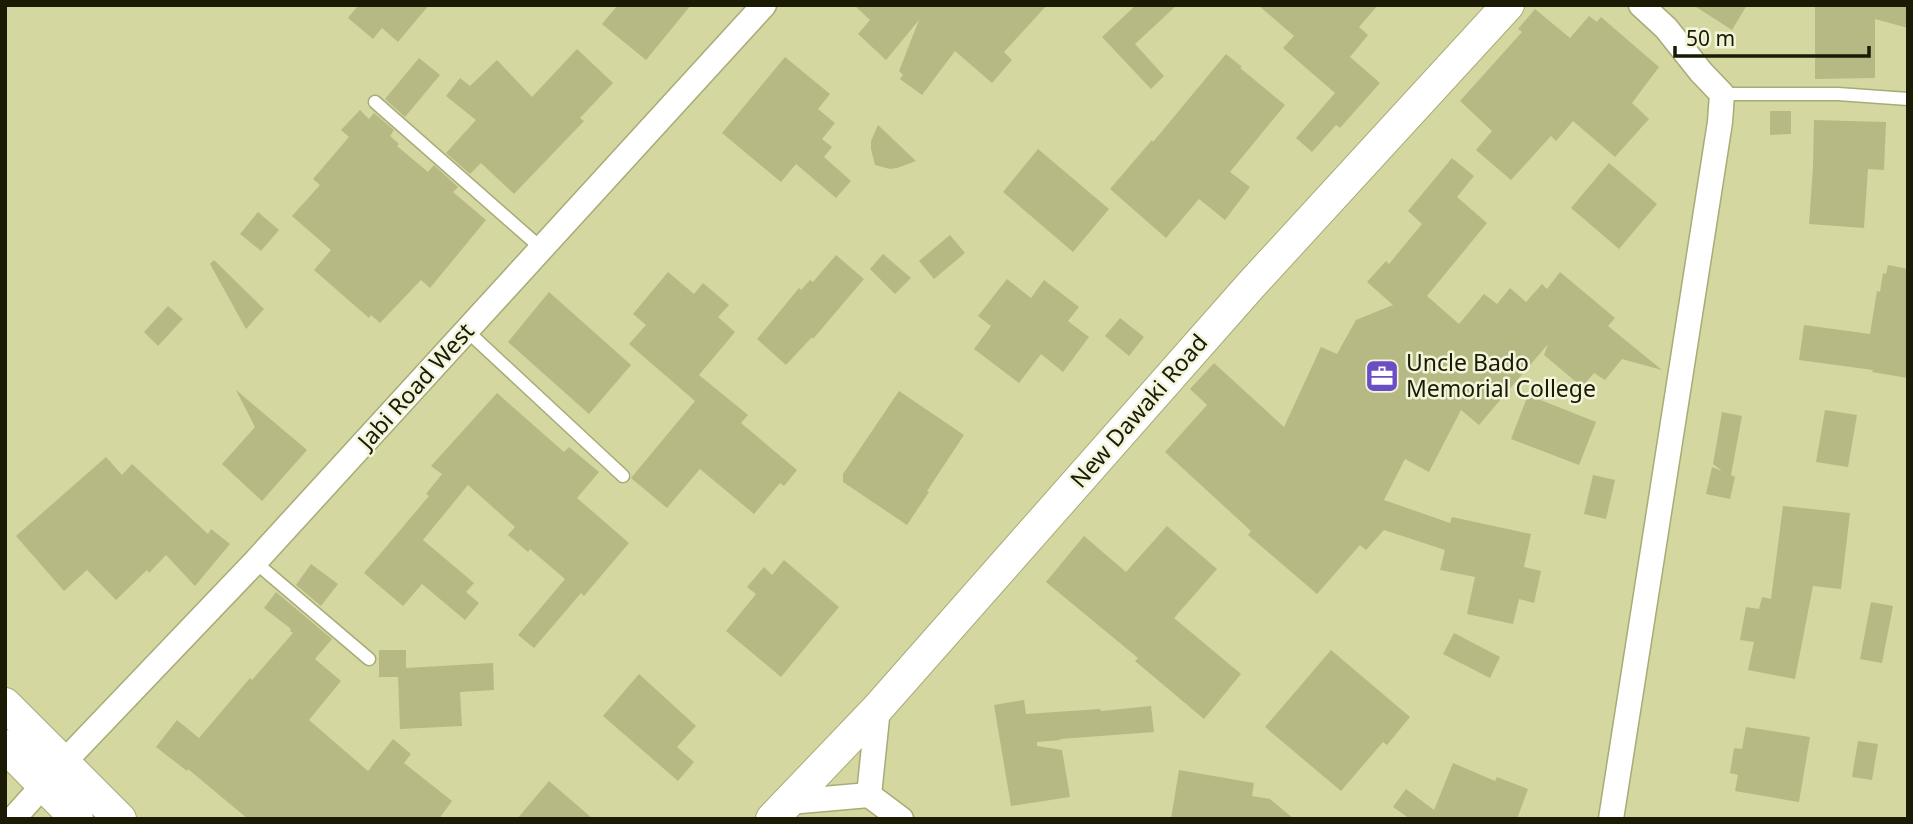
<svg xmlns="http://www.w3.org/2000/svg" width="1913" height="824" font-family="'Noto Sans',sans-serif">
<rect width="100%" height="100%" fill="#d4d79f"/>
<g fill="#b6b983">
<path d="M354,5H429L398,42L382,28L373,39L348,18L357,7Z"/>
<path d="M618,5H691L646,60L602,24Z"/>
<path d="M854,5H1047L1004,52L1012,60L992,83L955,51L922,95L900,79L903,75L899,71L919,20L886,60L858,34L870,20Z"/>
<path d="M1136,5H1177L1135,44L1164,76L1151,89L1102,37Z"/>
<path d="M1258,5H1378L1359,27L1368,35L1350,57L1380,83L1340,128L1336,125L1312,152L1296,138L1335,93L1283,48L1294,36Z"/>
<path d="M1693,5H1747L1732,30Z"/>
<path d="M1815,5H1908V28L1875,19V78L1815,79Z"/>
<path d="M1535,9L1570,38L1589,16L1597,22L1601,17L1659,67L1632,103L1649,119L1615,157L1573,121L1556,141L1551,136L1511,180L1476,150L1492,131L1460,101L1522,32L1518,29Z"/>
<path d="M577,49L613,83L580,118L584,121L514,194L481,163L470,174L446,153L476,120L446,96L460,78L470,86L497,60L532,97Z"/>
<path d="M1226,54L1242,67L1240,68L1285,105L1230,172L1250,187L1225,220L1199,199L1166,238L1110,189L1152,140L1153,142Z"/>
<path d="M785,57L830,94L818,109L835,123L822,139L832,147L824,157L851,181L836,198L796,164L781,182L722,133Z"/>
<path d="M419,58L440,75L405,117L385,99Z"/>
<path d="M360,110L369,119L374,113L394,130L390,136L399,144L397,146L428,172L434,165L458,187L453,192L486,220L430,288L421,280L380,323L371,315L369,318L314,270L331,250L292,216L320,185L313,179L349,137L341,130Z"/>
<path d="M1770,111H1791V134L1770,135Z"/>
<path d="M1814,120L1886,122L1884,170L1868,169L1864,228L1809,224L1813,167Z"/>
<path d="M878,125L916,161L897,168L890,169L875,165L871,149V141Z"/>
<path d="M1038,149L1109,209L1073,252L1003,192Z"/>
<path d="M1452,158L1474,176L1457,197L1487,223L1427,296L1459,324L1484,294L1497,304L1510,288L1526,302L1542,284L1547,289L1560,272L1615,318L1608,326L1662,370L1622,359L1605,380L1594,373L1582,387L1544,355L1548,344L1479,425L1461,410L1429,472L1405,459L1384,500L1450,523L1452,517L1531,534L1524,567L1541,571L1534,603L1519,599L1513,624L1467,614L1475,577L1440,570L1445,550L1384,530L1366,550L1360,545L1317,594L1248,535L1251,531L1165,452L1207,405L1190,389L1214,363L1284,427L1321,347L1337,354L1356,320L1393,305L1367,282L1386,261L1389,264L1422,224L1408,211Z"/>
<path d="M1609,163L1657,204L1619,249L1571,208Z"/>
<path d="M258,212L279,230L261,251L240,234Z"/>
<path d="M950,235L965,253L934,279L919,261Z"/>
<path d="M883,254L911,278L895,294L870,269Z"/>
<path d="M836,255L864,279L813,339L812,337L786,365L757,339L799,288L801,290L810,280L813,282Z"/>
<path d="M214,260L264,309L246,329L210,264Z"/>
<path d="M1888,265L1908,269V378L1872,372L1873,370L1799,360L1804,325L1870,334L1877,291L1880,292L1883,273L1886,274Z"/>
<path d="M668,272L694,294L703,283L729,305L718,317L735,332L699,375L748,415L741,423L797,470L784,486L780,483L754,514L700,469L667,508L631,478L695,401L629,344L646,325L633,314Z"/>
<path d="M1007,279L1031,298L1044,280L1079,307L1068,321L1089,337L1063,372L1041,354L1019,383L974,349L991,326L978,316Z"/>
<path d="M549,292L631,365L589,414L508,342Z"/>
<path d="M168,306L183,319L158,346L144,332Z"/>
<path d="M1120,318L1144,337L1129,356L1105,336Z"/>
<path d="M236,390L307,450L262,501L222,464L255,427Z"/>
<path d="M899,391L964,435L927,491L929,492L907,525L843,482V474Z"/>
<path d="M497,393L564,452L569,447L599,472L577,498L629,543L584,596L581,593L534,648L518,635L565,579L530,549L528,552L508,535L515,527L468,485L423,540L474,583L466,592L479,603L465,620L422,584L403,606L364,573L429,496L426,494L442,474L431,466Z"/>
<path d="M1528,395L1596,422L1579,465L1511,439Z"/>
<path d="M1825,410L1857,415L1848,467L1816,462Z"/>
<path d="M1722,412L1742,416L1731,475L1735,477L1730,499L1706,494L1712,467L1722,471L1713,464Z"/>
<path d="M106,457L122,475L132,464L208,534L211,529L230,544L195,586L166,555L149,573L147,570L116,600L87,570L64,591L16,536Z"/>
<path d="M1593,475L1615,480L1606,519L1584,514Z"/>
<path d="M1783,506L1850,513L1841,589L1813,586L1795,679L1748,670L1754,642L1740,640L1746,607L1759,609L1762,597L1771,599Z"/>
<path d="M1167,526L1217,569L1174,618L1241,674L1204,719L1135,661L1138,658L1046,582L1084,536L1126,572Z"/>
<path d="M784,560L839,607L781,677L726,631L756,594L747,587L764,567L772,575Z"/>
<path d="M311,564L338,584L321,606L296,585Z"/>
<path d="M276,592L332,639L315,659L341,681L309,720L368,771L393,739L411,754L404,763L452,801L439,819H248L188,769L187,771L156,747L177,720L199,738L250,678L252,680L293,633L290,631L291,629L264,608Z"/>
<path d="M1871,602L1893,606L1882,663L1860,659Z"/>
<path d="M1454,633L1500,657L1490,678L1443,654Z"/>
<path d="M379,650H406V668L493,663L494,690L460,692L462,726L400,729L398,677H379Z"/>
<path d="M1331,650L1410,717L1387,745L1383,742L1341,791L1265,727Z"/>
<path d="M639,674L696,726L677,747L694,762L678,781L603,716Z"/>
<path d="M1024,700L1026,714L1100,709L1101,711L1151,706L1154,732L1060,739L1061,740L1037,742V746L1062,750L1070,797L1011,806L994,705Z"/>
<path d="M1746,727L1810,737L1799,802L1735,791L1738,775L1730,773L1734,748L1742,749Z"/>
<path d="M1858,741L1878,744L1872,780L1852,777Z"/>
<path d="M1453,763L1495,781L1497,777L1528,789L1517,819H1410L1393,807L1406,789L1434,810Z"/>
<path d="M1179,770L1254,783L1252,796L1270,799L1294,819H1171Z"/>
<path d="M549,781L593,819H517Z"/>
</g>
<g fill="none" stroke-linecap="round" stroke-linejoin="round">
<g stroke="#a9ab76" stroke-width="15">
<g id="service">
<path d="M1722,94H1838L1908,99"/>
<path d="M375,102L541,248"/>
<path d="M466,330L623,476"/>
<path d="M255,562L369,659"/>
</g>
</g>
<g stroke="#a9ab76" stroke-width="27">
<g id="minor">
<path d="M878,708L869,795L901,819"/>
<path d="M789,802L869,795"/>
<path d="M13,819L63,763L255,562L764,5"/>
<path d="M1611,819L1720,122L1722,94L1701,72L1666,28L1641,5"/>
</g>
</g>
<g stroke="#a9ab76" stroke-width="34">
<g id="tertiary">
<path d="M5,704L120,819"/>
<path d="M5,746L77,819"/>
<path d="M772,819L878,708L1251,285L1508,5"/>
</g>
</g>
<use href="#service" stroke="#fff" stroke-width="12"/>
<use href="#minor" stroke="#fff" stroke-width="24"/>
<use href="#tertiary" stroke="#fff" stroke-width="32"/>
</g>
<defs>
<g id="office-square" transform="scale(1.75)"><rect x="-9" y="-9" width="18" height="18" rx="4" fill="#6b4dc6" stroke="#f3f5da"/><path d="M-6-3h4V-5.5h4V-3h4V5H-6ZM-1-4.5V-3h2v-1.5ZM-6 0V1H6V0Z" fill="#fff"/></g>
</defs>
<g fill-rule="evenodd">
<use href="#office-square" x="1382" y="376"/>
</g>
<g text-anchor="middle" stroke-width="5" stroke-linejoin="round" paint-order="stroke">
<g font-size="23" fill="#1a1a05" stroke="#f3f5da" text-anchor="start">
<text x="1406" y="371">Uncle Bado<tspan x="1406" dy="26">Memorial College</tspan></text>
</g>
<g font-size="23" fill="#1a1a05" stroke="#f3f5da">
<text transform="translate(416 386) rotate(-48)" y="8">Jabi Road West</text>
<text transform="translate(1139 411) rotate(-49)" y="8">New Dawaki Road</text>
</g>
</g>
<rect width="1913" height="824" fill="none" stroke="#1a1a05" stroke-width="14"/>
<path d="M1675 46v10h194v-10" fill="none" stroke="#1a1a05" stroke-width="3.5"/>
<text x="1686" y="46" font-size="21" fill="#1a1a05" stroke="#f3f5da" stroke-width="5" paint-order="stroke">50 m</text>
</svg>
